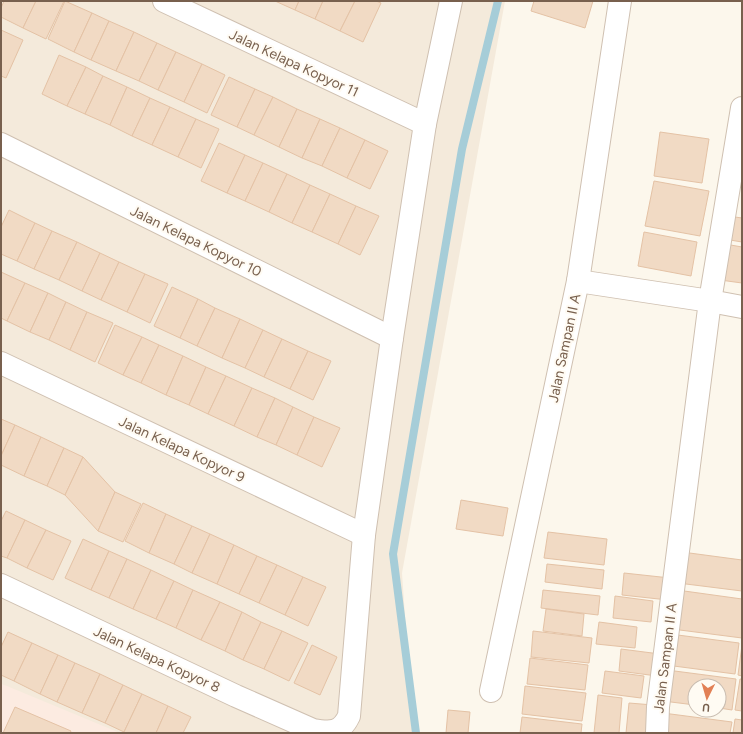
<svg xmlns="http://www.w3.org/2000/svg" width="743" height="734" font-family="Figtree,sans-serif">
<rect width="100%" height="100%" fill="#fcf7ec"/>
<path fill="#f4eadb" d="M1,1H505L402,573L413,733H1Z"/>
<path fill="#fcebe1" d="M1,684L7,686L120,733H1Z"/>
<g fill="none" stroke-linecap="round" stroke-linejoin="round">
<path stroke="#a6cdd8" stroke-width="8" d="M416,733L393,554L462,149L498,1"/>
</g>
<g fill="#f1dac4" stroke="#e4c2a5">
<path d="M4,1H36L23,28L1,17V8Z"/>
<path d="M36,1H64L46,39L23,28Z"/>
<path d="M65,1L92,13L74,52L48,39Z"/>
<path d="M275,1H299L295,10Z"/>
<path d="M299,1H323L315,19L295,10Z"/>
<path d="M323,1H355L340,31L315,19Z"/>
<path d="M355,1H376L381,3L363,42L340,31Z"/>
<path d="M534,1H593L585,28L531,11Z"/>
<path d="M92,13L109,21L91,60L74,52Z"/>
<path d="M109,21L134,32L116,71L91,60Z"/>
<path d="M1,30L23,40L6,78L1,76Z"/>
<path d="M134,32L157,43L139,81L116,71Z"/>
<path d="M157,43L176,52L158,90L139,81Z"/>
<path d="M176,52L202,64L184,102L158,90Z"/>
<path d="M59,55L86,67L67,106L42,94Z"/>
<path d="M202,64L225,75L207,113L184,102Z"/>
<path d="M86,67L103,76L85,114L67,106Z"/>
<path d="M103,76L127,87L110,125L85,114Z"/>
<path d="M229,77L255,89L237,127L211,115Z"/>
<path d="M127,87L150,98L132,136L110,125Z"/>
<path d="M255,89L273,97L254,135L237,127Z"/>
<path d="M273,97L297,109L279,147L254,135Z"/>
<path d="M150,98L170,107L152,145L132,136Z"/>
<path d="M170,107L196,119L178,157L152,145Z"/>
<path d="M297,109L320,119L302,158L279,147Z"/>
<path d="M196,119L219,129L201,168L178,157Z"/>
<path d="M320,119L340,128L322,166L302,158Z"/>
<path d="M340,128L365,140L347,178L322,166Z"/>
<path d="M660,132L709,139L702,183L654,176Z"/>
<path d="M365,140L388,151L370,189L347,178Z"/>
<path d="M219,143L245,155L227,193L201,181Z"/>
<path d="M245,155L263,163L245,201L227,193Z"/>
<path d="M263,163L287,174L269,212L245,201Z"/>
<path d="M287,174L310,185L292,223L269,212Z"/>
<path d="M654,181L709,191L700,236L645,226Z"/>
<path d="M310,185L330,194L312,232L292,223Z"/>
<path d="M330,194L356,206L338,244L312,232Z"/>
<path d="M356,206L379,216L360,255L338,244Z"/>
<path d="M9,210L35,223L17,261L1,254V227Z"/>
<path d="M728,216L742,218V242L724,239Z"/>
<path d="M35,223L52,231L34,269L17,261Z"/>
<path d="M52,231L77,242L59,280L34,269Z"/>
<path d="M644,232L697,242L691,276L638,266Z"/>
<path d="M77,242L100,253L82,291L59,280Z"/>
<path d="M725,244L742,247V283L720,280Z"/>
<path d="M100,253L119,262L101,300L82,291Z"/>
<path d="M119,262L145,274L127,312L101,300Z"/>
<path d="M1,272L25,283L7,321L1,318Z"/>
<path d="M145,274L168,284L150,323L127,312Z"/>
<path d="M25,283L48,293L30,332L7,321Z"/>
<path d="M172,287L198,299L180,338L154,326Z"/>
<path d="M48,293L66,302L49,340L30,332Z"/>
<path d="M198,299L215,308L197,346L180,338Z"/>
<path d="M66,302L87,312L70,350L49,340Z"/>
<path d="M215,308L240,319L222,358L197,346Z"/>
<path d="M87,312L113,323L95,362L70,350Z"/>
<path d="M240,319L263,330L245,368L222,358Z"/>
<path d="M115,325L142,337L123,375L98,363Z"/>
<path d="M263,330L282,339L264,377L245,368Z"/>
<path d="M142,337L159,345L141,383L123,375Z"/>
<path d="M282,339L308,351L290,389L264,377Z"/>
<path d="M159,345L183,356L166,395L141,383Z"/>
<path d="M308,351L331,361L313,400L290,389Z"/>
<path d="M183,356L206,367L189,405L166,395Z"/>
<path d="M206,367L226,376L208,414L189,405Z"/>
<path d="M226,376L252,388L234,426L208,414Z"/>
<path d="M252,388L275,398L257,437L234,426Z"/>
<path d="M275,398L293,407L276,445L257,437Z"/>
<path d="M293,407L314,417L297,455L276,445Z"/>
<path d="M314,417L340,428L322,467L297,455Z"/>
<path d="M1,419L15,425L1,456Z"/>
<path d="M15,425L41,437L24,476L1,465V456Z"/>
<path d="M41,437L64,448L47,486L24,476Z"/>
<path d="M64,448L83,457L65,495L47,486Z"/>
<path d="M83,457L115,492L98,531L65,495Z"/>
<path d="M115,492L141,504L123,542L98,531Z"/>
<path d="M461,500L508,508L503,536L456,529Z"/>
<path d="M143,503L166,514L149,553L125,541Z"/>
<path d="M6,511L25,520L7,558L1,556V521Z"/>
<path d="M166,514L192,526L174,564L149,553Z"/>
<path d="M25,520L46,530L27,568L7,558Z"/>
<path d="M192,526L210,534L192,573L174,564Z"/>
<path d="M46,530L71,541L53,580L27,568Z"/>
<path d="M548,532L607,539L604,565L544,558Z"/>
<path d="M210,534L234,545L217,584L192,573Z"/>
<path d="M83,539L109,551L91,590L65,578Z"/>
<path d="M234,545L257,556L239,594L217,584Z"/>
<path d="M109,551L127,559L109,598L91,590Z"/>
<path d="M682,552L742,560V591L678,583Z"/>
<path d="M257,556L277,565L259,603L239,594Z"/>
<path d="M127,559L151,570L133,609L109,598Z"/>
<path d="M547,564L604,570L602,589L545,582Z"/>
<path d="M277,565L303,577L285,615L259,603Z"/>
<path d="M151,570L174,581L156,619L133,609Z"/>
<path d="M624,573L670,578L668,600L622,595Z"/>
<path d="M303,577L326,587L308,626L285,615Z"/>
<path d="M174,581L193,590L176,628L156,619Z"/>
<path d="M193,590L220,602L201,640L176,628Z"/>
<path d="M543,590L600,596L598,615L541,608Z"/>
<path d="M677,590L742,599V638L672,629Z"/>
<path d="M615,596L653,601L651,622L613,618Z"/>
<path d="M220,602L242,612L225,651L201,640Z"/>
<path d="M546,609L584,614L582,636L543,631Z"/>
<path d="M242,612L261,622L243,660L225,651Z"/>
<path d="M261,622L282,631L264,669L243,660Z"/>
<path d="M599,622L637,627L635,648L596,644Z"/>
<path d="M282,631L308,643L289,681L264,669Z"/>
<path d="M533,631L592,638L589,663L531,657Z"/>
<path d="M8,632L32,643L14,681L1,675V647Z"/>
<path d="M670,634L739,643L735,674L666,665Z"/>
<path d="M32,643L58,655L40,694L14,681Z"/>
<path d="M312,645L337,657L320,695L294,683Z"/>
<path d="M742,645V676L738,675Z"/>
<path d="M621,649L660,654L657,676L619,671Z"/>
<path d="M58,655L75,663L57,702L40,694Z"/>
<path d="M530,658L588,665L585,690L527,684Z"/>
<path d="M75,663L100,674L82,713L57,702Z"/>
<path d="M667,670L736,679L732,710L719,708V686H695V705L663,701Z"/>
<path d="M605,671L644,676L641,698L602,693Z"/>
<path d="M100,674L123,685L105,723L82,713Z"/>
<path d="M740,679H742V711L735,710Z"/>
<path d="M123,685L142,694L124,732L105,723Z"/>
<path d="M525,686L586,693L582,721L522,714Z"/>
<path d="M142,694L168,706L156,733H125L124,732Z"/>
<path d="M598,695L622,698L619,733H594Z"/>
<path d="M629,703L653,705L650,733H626Z"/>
<path d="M168,706L191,717L183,733H156Z"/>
<path d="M15,707L71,731L70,733H3Z"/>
<path d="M448,710L470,712L468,733H446Z"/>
<path d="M663,713L732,722L730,733H660Z"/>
<path d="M522,717L582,724L581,733H520Z"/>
<path d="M735,719L742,720V733H733Z"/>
</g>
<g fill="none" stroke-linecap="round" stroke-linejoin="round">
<g stroke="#cfc0b1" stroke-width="24">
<g id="minor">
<path d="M164,1L425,124"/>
<path d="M1,144L392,338"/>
<path d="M578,281L710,301L742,307"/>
<path d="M1,363L364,535"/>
<path d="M1,585L236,696L313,730C331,733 341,733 349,716L364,535L392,338L425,124L451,1"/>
<path d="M491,691L578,281L620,1"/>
<path d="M657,733L658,707L710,301L742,108"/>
</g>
</g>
<use href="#minor" stroke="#fff" stroke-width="22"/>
</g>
<g text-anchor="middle" stroke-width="4" stroke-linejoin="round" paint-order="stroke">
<g font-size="14" fill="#78604e" stroke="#fffbf3">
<text transform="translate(294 63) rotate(25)" y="5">Jalan Kelapa Kopyor 11</text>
<text transform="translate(196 241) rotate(26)" y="5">Jalan Kelapa Kopyor 10</text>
<text transform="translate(564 348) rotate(-78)" y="5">Jalan Sampan II A</text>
<text transform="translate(182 449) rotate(25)" y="5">Jalan Kelapa Kopyor 9</text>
<text transform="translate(665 658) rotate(-83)" y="5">Jalan Sampan II A</text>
<text transform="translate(157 659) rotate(25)" y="5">Jalan Kelapa Kopyor 8</text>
</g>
</g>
<rect width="743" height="734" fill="none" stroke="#78604e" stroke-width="4"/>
<g transform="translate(707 698) rotate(185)"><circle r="19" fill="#fffbf3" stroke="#c9bdb1"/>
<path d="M0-3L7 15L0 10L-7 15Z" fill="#e28055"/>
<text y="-6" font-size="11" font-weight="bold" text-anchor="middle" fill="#78604e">U</text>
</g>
</svg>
